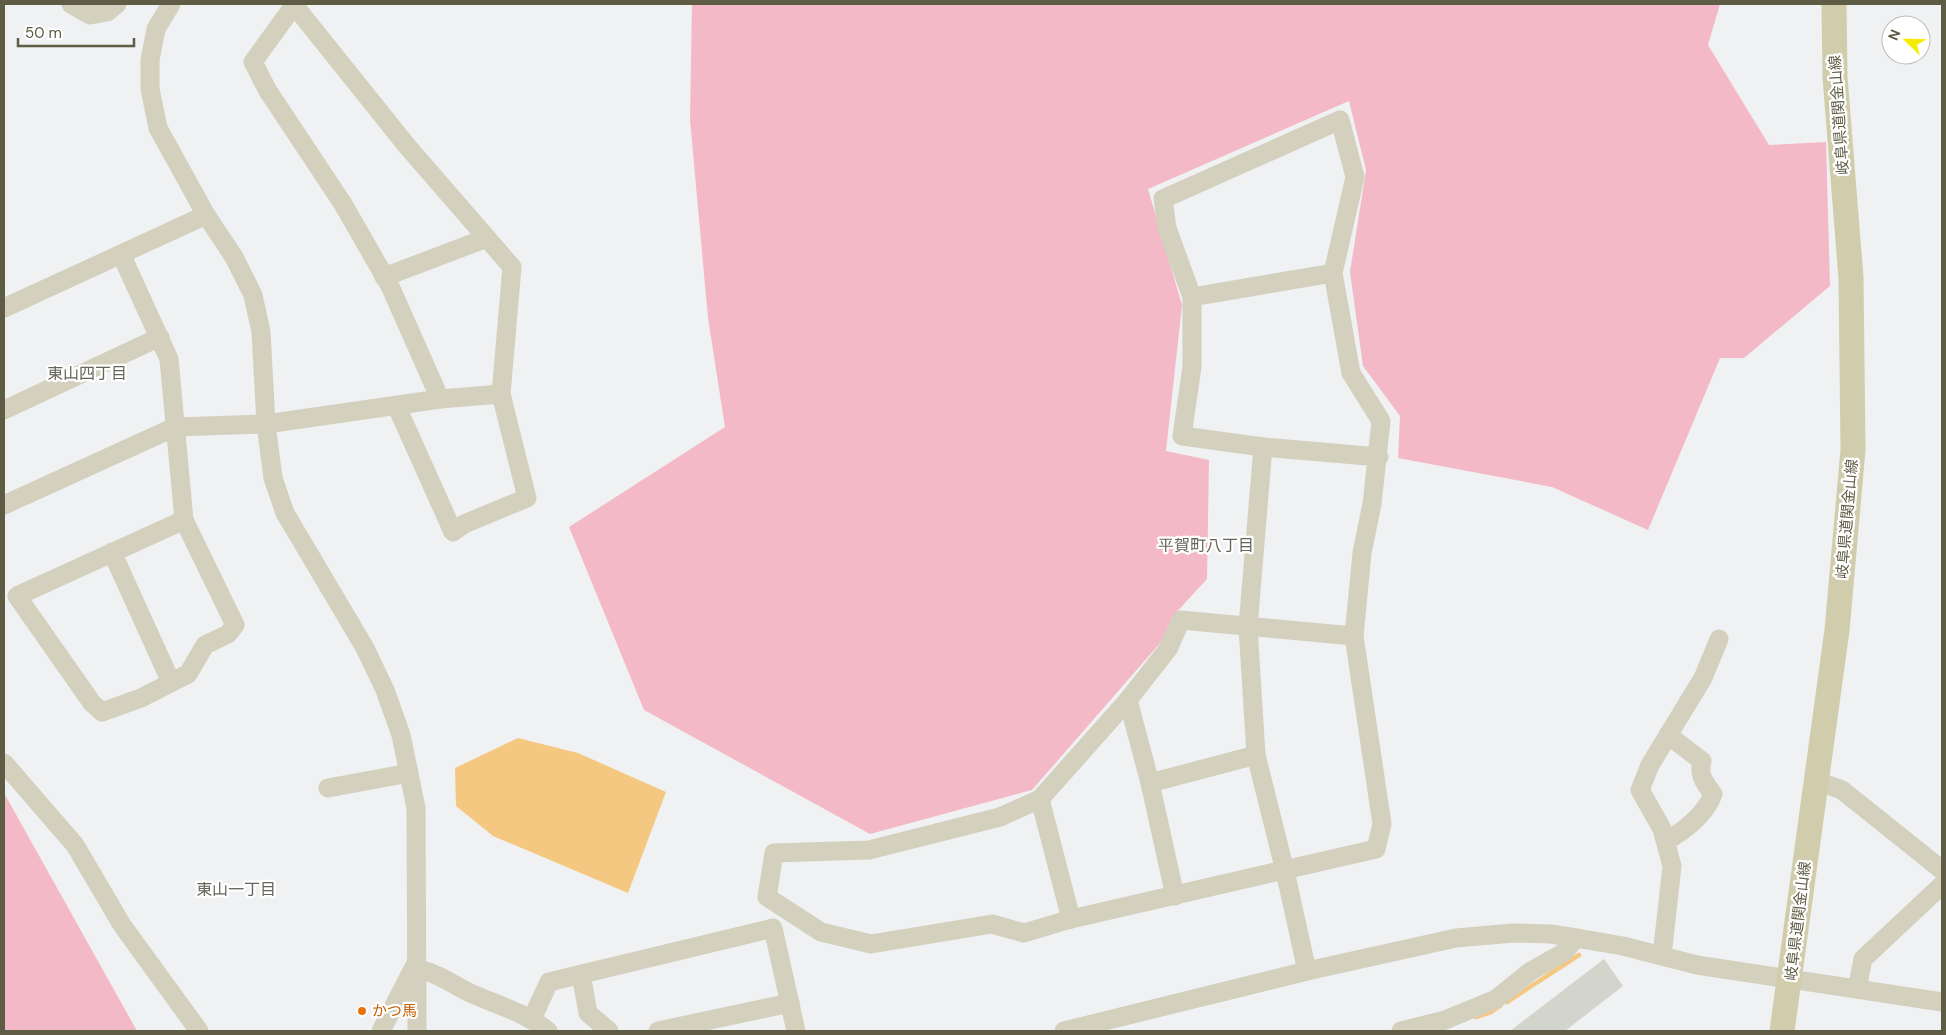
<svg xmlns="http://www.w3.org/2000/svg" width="1946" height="1035" font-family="'DM Sans','Noto Sans JP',sans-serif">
<rect width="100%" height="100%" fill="#eff1f2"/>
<g fill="#f4b9c6">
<path d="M692,4H1720L1708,45L1769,145L1826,142L1830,286L1744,358H1720L1648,530L1552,487L1398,458L1400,416L1363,366L1350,272L1366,170L1349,101L1148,189L1182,305L1166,451L1209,460L1207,579L1172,617L1161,642L1032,790L870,834L644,710L569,527L725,427L708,318L690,120Z"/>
<path d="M4,793L137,1031H4Z"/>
</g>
<path fill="#f5c882" d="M518,738L578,753L666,792L628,893L493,836L456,806L455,768Z"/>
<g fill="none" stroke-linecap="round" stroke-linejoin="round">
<g stroke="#f5c882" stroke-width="4.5">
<path d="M1507,1002L1579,955"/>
<path d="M1476,1017L1491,1012L1500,1006"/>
</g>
</g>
<path fill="#d3d4cb" d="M1604,959L1623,986L1565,1031H1510Z"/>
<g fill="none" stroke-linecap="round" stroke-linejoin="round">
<g stroke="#d3d0be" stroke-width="19">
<path d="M71,4L90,15L107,12L117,4"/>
<path d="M171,4L156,29L150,60V89L158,128L206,215L234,257L253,295L261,332L266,424L273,478L285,513L365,648L385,690L401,735L416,808L417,1031"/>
<path d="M295,4L253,62L268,91L343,204L390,286L440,399"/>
<path d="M294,5L407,146L512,267L501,394L527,498L464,524L453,532L397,407"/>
<path d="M121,254L169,359L184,520L235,625L228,634L205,645L188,674L141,698L102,712L92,703L17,596L184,520"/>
<path d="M384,277L487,238"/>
<path d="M1192,297L1333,273"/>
<path d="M4,308L206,215"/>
<path d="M4,410L160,337"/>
<path d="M1263,447L1248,627L1256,755L1285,871L1307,971"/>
<path d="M4,505L175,427L266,424L440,399L501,394"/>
<path d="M112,552L171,682"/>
<path d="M1354,636L1181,620L1168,649L1128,700L1040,799L1000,817L869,850L774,853L767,897L821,932L871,944L992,924L1024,933L1071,919L1376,849L1382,824L1354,636L1362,553L1372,504L1381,421L1351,373L1333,273L1355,177L1340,120L1163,199L1167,228L1192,297V367L1182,436L1263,447L1379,457"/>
<path d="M1128,700L1150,783L1175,896"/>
<path d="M4,763L75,845L122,925L199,1031"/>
<path d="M1817,781L1842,790L1942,870"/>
<path d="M1150,783L1256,755"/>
<path d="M328,788L409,773"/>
<path d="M1040,799L1071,919"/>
<path d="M1666,841C1684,831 1706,814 1713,794C1705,783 1698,776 1702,761L1668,735"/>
<path d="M1662,956L1672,866L1662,829L1640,790L1650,765L1703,678L1719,639"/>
<path d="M418,969C436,973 448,981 464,990C492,1004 524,1011 548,1031"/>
<path d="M581,974L588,1013L609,1031"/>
<path d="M1857,989L1863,959L1942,885"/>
<path d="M532,1019L549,982L773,928L796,1031"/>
<path d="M381,1031L415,965"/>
<path d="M658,1031L790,1003"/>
<path d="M1064,1031L1307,971L1456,938L1513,933L1551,934L1576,938L1623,946L1697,965L1942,1002"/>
<path d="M1401,1031L1445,1020L1496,999L1531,971L1563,953L1576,938"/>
</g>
<path stroke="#d1cdac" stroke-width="25" d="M1782,1031L1837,630L1853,450L1851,278L1835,77L1834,4"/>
</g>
<circle fill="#e8710a" stroke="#fff" stroke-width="2" cx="362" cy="1011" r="5"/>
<g text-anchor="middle" stroke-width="4.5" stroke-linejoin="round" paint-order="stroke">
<g font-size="15" fill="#5f5c45" stroke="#fff">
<text transform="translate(1839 115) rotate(-94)" y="5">岐阜県道関金山線</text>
<text transform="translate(1847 519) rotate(-85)" y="5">岐阜県道関金山線</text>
<text transform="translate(1798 921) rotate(-83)" y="5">岐阜県道関金山線</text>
</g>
<g font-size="15" fill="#c56008" stroke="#fff" text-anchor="start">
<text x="372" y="1016">かつ馬</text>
</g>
<g font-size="16" fill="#65655b" stroke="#fff">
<text x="87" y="379">東山四丁目</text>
<text x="1206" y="551">平賀町八丁目</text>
<text x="236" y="895">東山一丁目</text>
</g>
</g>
<rect width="1946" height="1035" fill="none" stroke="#5f5c45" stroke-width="10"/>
<g transform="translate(1906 40) rotate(293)"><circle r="24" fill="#ffffff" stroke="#bfbeb5"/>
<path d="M0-4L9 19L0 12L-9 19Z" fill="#f5ec06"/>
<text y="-8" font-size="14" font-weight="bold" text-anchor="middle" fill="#5f5c45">N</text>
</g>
<path d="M18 38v8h116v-8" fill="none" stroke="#5f5c45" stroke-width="2.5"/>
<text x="25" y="38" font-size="15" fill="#5f5c45" stroke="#ffffff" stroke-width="4" paint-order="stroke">50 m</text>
</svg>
